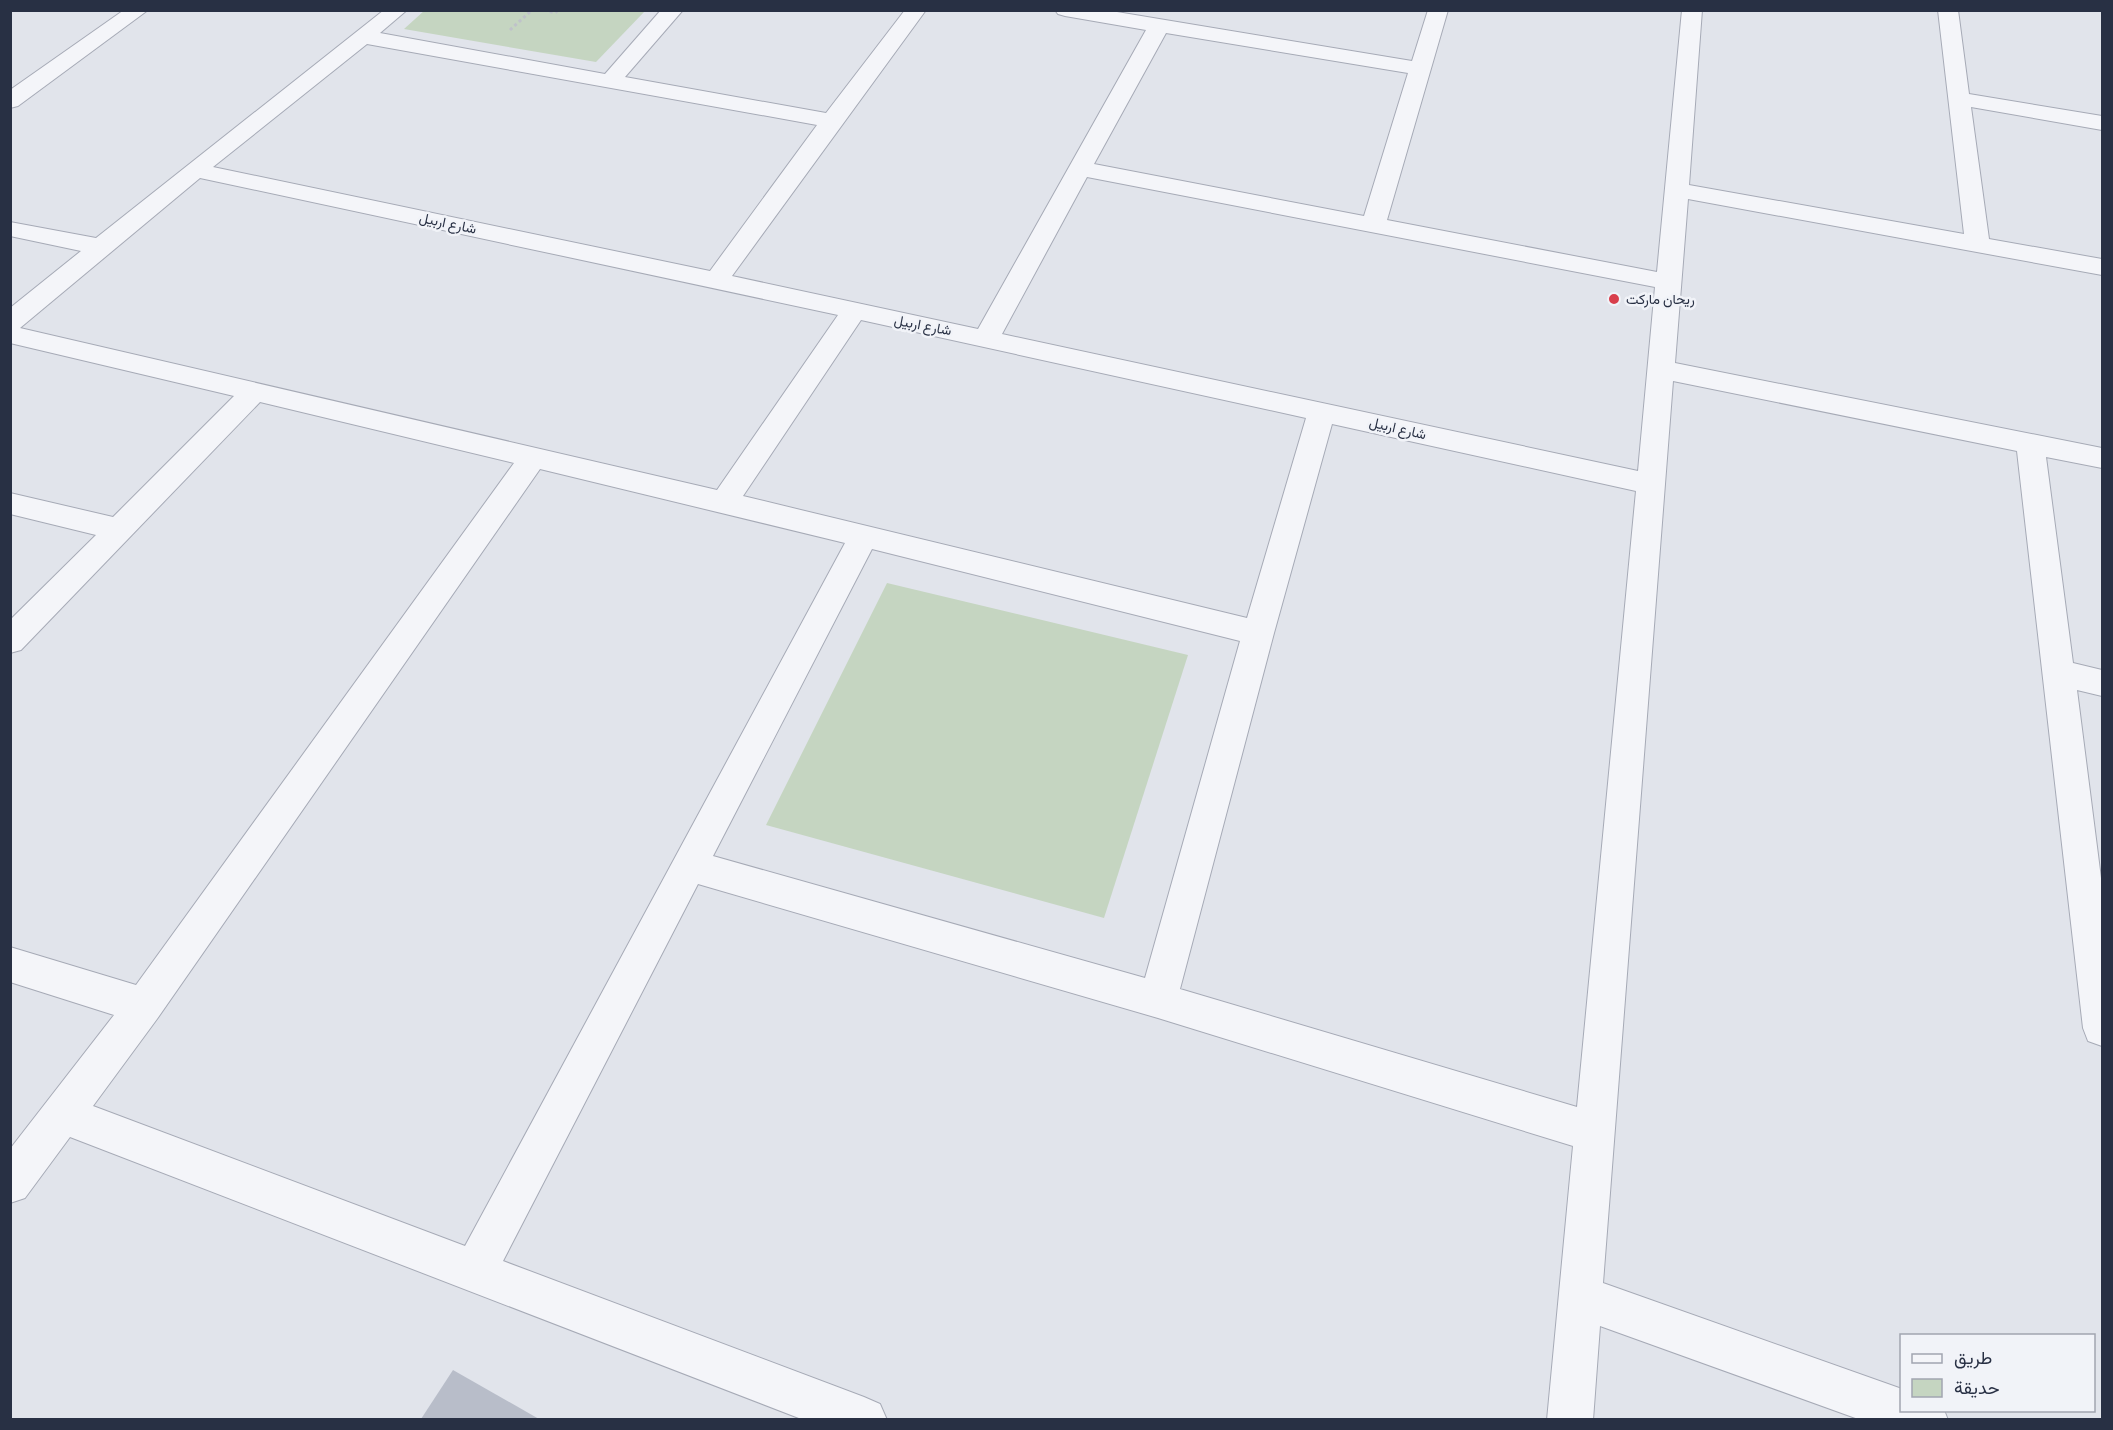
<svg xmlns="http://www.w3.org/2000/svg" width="2113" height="1430" font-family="'Titillium Web',Vazirmatn,sans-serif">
<rect width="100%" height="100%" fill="#e1e4eb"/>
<g fill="#c5d5c1">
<path d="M425,10H645V11L596,62L404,29Z"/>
<path d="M887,583L1188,655L1104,918L766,825Z"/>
</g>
<path fill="#b8bdc9" d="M453,1370L539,1419H421Z"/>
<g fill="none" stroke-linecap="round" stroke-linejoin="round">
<g stroke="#a6aab6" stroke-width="2">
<g id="minor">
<path d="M124,10H148L18,106L10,108V90Z"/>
<path d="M384,10H407L380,33L605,74L661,10H683L625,77L826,113L905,10H926L732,276L978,329L1146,30L1065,16L1058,14L1055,10H1105L1412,61L1428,10H1448L1387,220L1657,272L1682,10H1702L1689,185L1964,234L1938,10H1958L1969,94L2102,116V130L1971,107L1989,239L2102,259V275L1688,199L1675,363L2102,448V468L2046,457L2073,663L2102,670V696L2077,690L2102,886V1046L2088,1041L2083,1028L2017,451L1673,381L1603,1283L1902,1389V1410H1944L1948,1420H1861L1600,1326L1593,1420H1547L1573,1146L1158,1018L698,884L503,1261L864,1397L880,1404L887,1420H804L70,1137L25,1198L10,1203V1149L114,1015L10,982V947L136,985L514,463L260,402L21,650L10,653V620L96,535L10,514V493L113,517L234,396L10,343V308L81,251L10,236V222L96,238ZM1166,33L1408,73L1364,216L1094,164ZM367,44L817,125L710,271L213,167ZM1087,177L1655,287L1638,471L1002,334ZM200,178L838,315L717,490L20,328ZM861,320L1306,418L1247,618L743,496ZM1332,424L1636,491L1577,1107L1180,989L1274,633ZM540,469L845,543L465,1246L93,1106L157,1019ZM872,549L1240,641L1145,978L713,856Z"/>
</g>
</g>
<g stroke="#bfc2ca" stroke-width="3" stroke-dasharray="3 3" stroke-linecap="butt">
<path d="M544,10L555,13L558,10"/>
<path d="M510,30L532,10"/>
</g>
<use href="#minor" fill="#f4f5f9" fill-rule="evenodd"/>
</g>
<circle fill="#d83e4b" stroke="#f1f3f8" stroke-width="2" cx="1614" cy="299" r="6"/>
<g text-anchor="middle" stroke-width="5" stroke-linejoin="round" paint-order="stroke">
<g font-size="14" fill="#283044" stroke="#f1f3f8">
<text transform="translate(448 223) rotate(12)" y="5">شارع اربيل</text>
<text transform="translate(923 325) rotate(11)" y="5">شارع اربيل</text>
<text transform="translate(1398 428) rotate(13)" y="5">شارع اربيل</text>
</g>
<g font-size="14" fill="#283044" stroke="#f1f3f8" text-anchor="start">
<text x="1626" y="304">ريحان ماركت</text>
</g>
</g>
<rect width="2113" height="1430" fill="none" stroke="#283044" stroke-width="24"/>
<rect x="1900" y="1334" width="195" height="78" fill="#f1f3f8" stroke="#a1a5b0" stroke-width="1.5"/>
<rect x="1912" y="1354" width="30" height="9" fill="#f4f5f9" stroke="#a1a5b0" stroke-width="1.5"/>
<text x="1954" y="1364" font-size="18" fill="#283044">طريق</text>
<rect x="1912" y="1379" width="30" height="18" fill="#c5d5c1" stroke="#a1a5b0" stroke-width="1.5"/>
<text x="1954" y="1394" font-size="18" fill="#283044">حديقة</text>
</svg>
